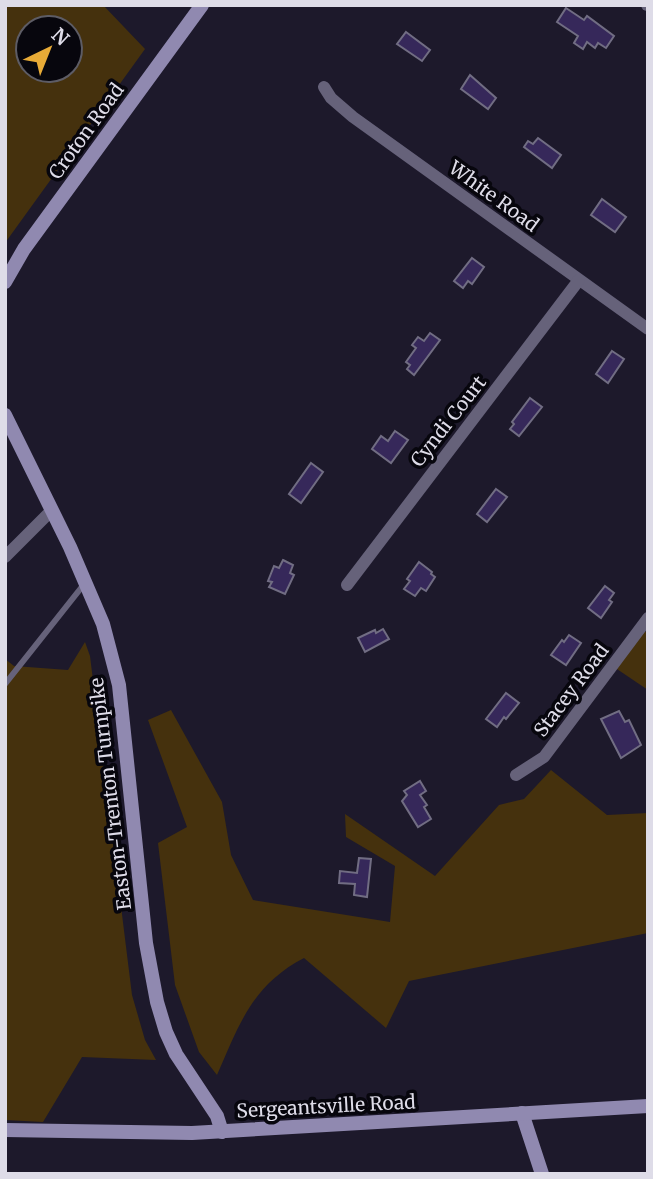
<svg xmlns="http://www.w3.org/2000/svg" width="653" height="1179" font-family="Merriweather,serif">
<rect width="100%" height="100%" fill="#1d192b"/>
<g fill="#45310d" fill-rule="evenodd">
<path d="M5,5H103L145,49L5,243ZM28,28H70V70H28Z"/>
<path d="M637,624L648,634V690L608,663Z"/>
<path d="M85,642L90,656L132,995L145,1040L156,1060L82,1057L43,1122L5,1120V659L14,666L68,670Z"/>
<path d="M171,710L222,802L231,855L253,900L390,922L395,866L346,837L345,814L435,876L499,805L524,799L551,770L607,815L648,813V933L409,981L386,1028L304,958C252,985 239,1025 217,1075L199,1052L175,985L158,843L187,827L148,720Z"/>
</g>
<g fill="#36285a" stroke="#716d83" stroke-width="2">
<path d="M566,8L584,20L587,16L614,36L606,48L598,43L595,48L587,42L583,49L574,43L578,36L557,22Z"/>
<path d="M406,32L430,50L422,61L397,44Z"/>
<path d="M470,75L496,98L488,109L461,89Z"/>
<path d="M538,138L561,155L552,168L524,147L528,141L533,144Z"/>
<path d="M602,199L626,217L615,232L591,215Z"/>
<path d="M472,258L484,267L472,284L468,281L463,288L454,281Z"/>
<path d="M430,333L440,340L414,375L407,369L410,365L406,362L416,348L412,345L418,337L424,341Z"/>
<path d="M612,351L624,359L608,383L596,374Z"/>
<path d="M530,398L542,407L519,436L510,429L514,424L512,422Z"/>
<path d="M395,431L408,440L391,463L372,449L381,436L388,441Z"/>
<path d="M311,463L323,472L301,503L289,494Z"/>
<path d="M496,489L507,497L487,522L477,514Z"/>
<path d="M283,560L293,565L290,573L294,575L285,594L269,587L272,582L268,581L274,566L279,568Z"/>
<path d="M419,562L432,572L431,574L435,577L426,591L421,588L415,596L404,589L410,581L407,579Z"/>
<path d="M605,586L614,593L609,600L612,602L601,618L588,608Z"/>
<path d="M383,629L389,639L365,652L358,638L375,630L376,633Z"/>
<path d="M569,635L581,643L566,665L551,655L562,640L564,642Z"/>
<path d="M506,693L519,703L506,719L504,717L497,727L486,719Z"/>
<path d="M619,711L625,722L629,720L641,745L621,758L601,719Z"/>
<path d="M420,781L426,791L420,795L427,805L424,807L431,819L418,827L402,801L407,795L404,791Z"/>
<path d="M359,858L371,859L367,897L354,895L355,884L339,883L340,871L357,873Z"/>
</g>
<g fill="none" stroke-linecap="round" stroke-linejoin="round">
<path stroke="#66627a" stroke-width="6" d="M5,684L85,583"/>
<g stroke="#66627a" stroke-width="12">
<path d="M647,5H648"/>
<path d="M324,87L331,98L353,117L648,329"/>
<path d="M5,557L52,510"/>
<path d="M347,585L579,280"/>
<path d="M516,775L544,757L648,618"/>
</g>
<g stroke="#9089b0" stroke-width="14">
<path d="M5,282L24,249L202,5"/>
<path d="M5,415L70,547L103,624L119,685L146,943L157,1002L166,1032L176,1054L217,1116L222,1132"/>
<path d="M522,1113L542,1174"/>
<path d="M5,1130L192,1133L648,1106"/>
</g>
</g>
<g text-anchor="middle" stroke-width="7" stroke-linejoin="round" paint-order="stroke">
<g font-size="19" fill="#dedce8" stroke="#07060d">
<text transform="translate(86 131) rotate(-54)" y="7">Croton Road</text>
<text transform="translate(494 196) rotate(36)" y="7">White Road</text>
<text transform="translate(448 421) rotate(-52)" y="7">Cyndi Court</text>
<text transform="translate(571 690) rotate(-53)" y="7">Stacey Road</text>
<text transform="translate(110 794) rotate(-97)" y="7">Easton-Trenton Turnpike</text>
<text transform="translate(326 1106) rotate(-3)" y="7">Sergeantsville Road</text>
</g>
</g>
<rect width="653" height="1179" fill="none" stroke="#dedce8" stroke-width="14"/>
<g transform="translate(49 49) rotate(43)"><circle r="33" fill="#07060d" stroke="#5d5c65" stroke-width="2"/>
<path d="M0-5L12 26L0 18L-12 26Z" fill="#e8ab37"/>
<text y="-10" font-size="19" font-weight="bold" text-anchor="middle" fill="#dedce8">N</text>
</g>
</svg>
